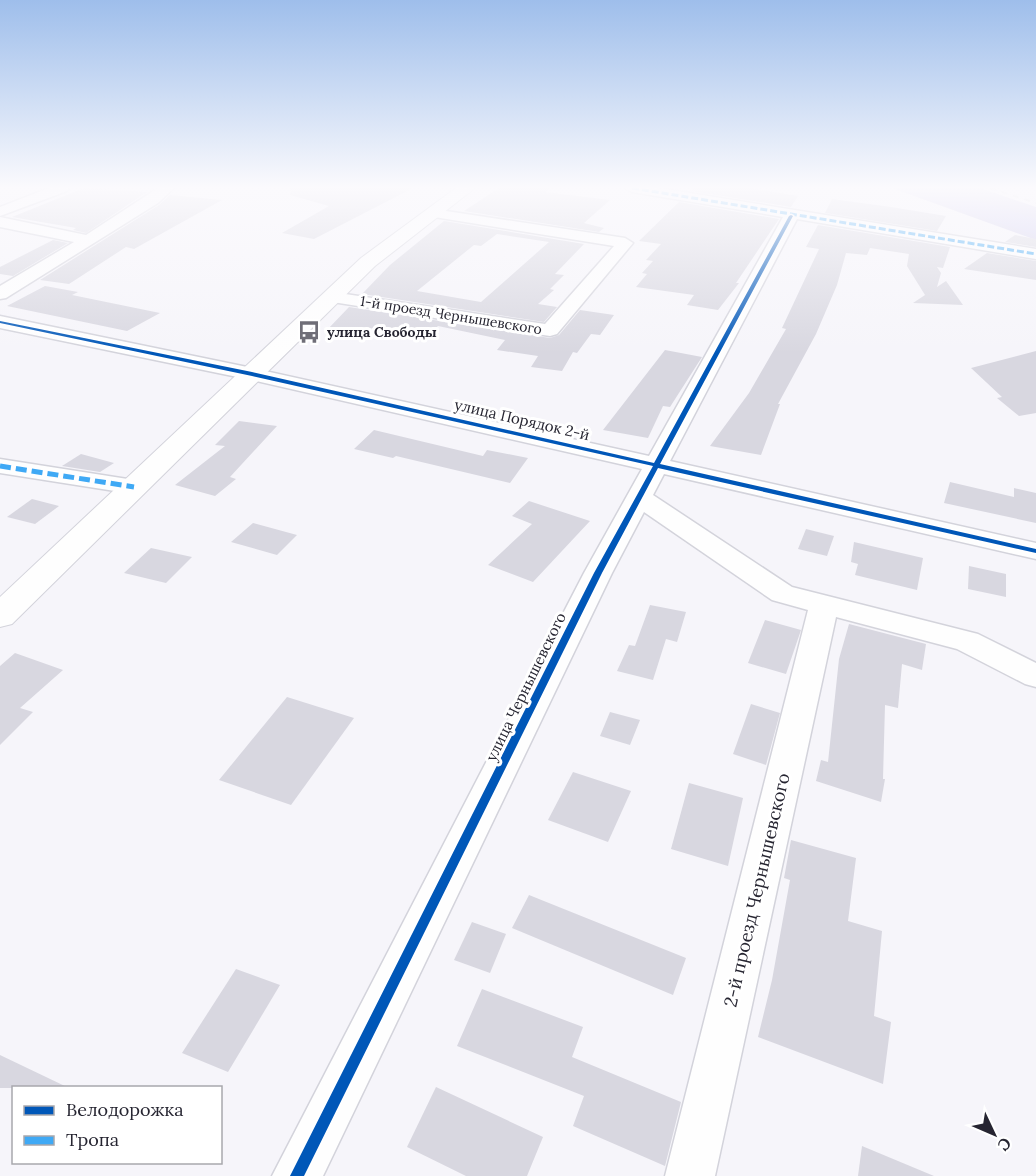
<svg xmlns="http://www.w3.org/2000/svg" width="1036" height="1176" font-family="Lora,serif">
<rect width="100%" height="100%" fill="#f6f5fa"/>
<path fill="#d0cdeb" d="M892,188H980L1036,207V240Z"/>
<g fill="none" stroke-linecap="round" stroke-linejoin="round">
<path fill="#cfccf0" fill-rule="evenodd" d="M904,188H939L1036,219V235L907,193Z"/>
</g>
<g fill="#d8d7e0" fill-rule="evenodd">
<path d="M84,188L147,192L86,233L73,230L76,228L12,217Z"/>
<path d="M291,188H413L314,239L282,233L329,206L290,195Z"/>
<path d="M499,188H550L545,192L610,200L584,223L604,228L599,232L464,211Z"/>
<path d="M694,188H749L798,196L791,207L691,191Z"/>
<path d="M170,195L222,200L134,249L126,247L69,284L40,280L159,205Z"/>
<path d="M832,199L891,207L946,216L937,231L825,213Z"/>
<path d="M679,202L779,219L736,283H739L718,310L687,305L694,295L636,287L647,274L642,273L653,261L646,260L661,244L639,241Z"/>
<path d="M444,221L584,244L555,274L564,275L550,289L554,290L538,304L557,307L544,322L362,294L390,265ZM497,234L549,242L481,302L417,291L474,245L481,246Z"/>
<path d="M818,225L950,247L943,268L937,267L941,273L937,287L946,281L963,305L913,303L925,295L907,266L909,254L870,248L867,255L846,253L837,285L816,334L778,404H780L761,455L710,446L749,393L786,329L782,328L819,249L806,247Z"/>
<path d="M1015,235L1036,239V247L1005,242Z"/>
<path d="M53,240L68,243L13,276L0,274V267Z"/>
<path d="M987,253L1036,261V280L964,269Z"/>
<path d="M45,286L78,292L72,295L160,313L127,331L7,306Z"/>
<path d="M349,307L550,338L559,335L580,310L614,315L600,335L591,334L577,353L573,352L562,371L531,367L538,356L497,350L505,340L438,326L432,332L396,327L393,331L360,327L351,334L327,330Z"/>
<path d="M665,350L702,357L670,407L663,406L648,438L603,430Z"/>
<path d="M1036,351V413L1019,416L997,398L1002,397L971,368Z"/>
<path d="M239,421L277,426L230,477L236,479L215,496L175,485L225,446L215,445Z"/>
<path d="M374,430L483,456L487,450L528,458L510,483L396,456L393,458L354,449Z"/>
<path d="M81,454L114,463L100,472L62,466Z"/>
<path d="M950,482L1014,497V488L1036,493V523L944,503Z"/>
<path d="M32,499L59,506L35,524L7,517Z"/>
<path d="M529,501L590,521L533,582L488,565L532,524L512,516Z"/>
<path d="M253,523L297,535L277,555L231,542Z"/>
<path d="M806,529L834,536L827,556L798,549Z"/>
<path d="M854,542L923,558L917,590L855,575L858,564L851,562Z"/>
<path d="M151,548L192,557L166,583L124,573Z"/>
<path d="M969,566L1006,574V597L968,589Z"/>
<path d="M650,605L686,612L677,642L666,639L653,680L617,671L629,645L635,646Z"/>
<path d="M765,620L801,630L786,674L748,663Z"/>
<path d="M849,624L926,644L922,670L902,664L898,708L885,705L883,779H885L881,802L816,781L821,760L828,762L839,659Z"/>
<path d="M15,653L63,670L20,708L33,712L0,745V666Z"/>
<path d="M287,697L354,718L291,805L219,780Z"/>
<path d="M751,704L780,713L766,765L733,754Z"/>
<path d="M610,712L640,720L630,745L600,736Z"/>
<path d="M573,772L631,791L608,842L548,820Z"/>
<path d="M689,783L743,798L728,866L671,849Z"/>
<path d="M791,840L856,858L848,921L882,931L874,1016L891,1022L883,1084L758,1037L772,980L790,880L784,878Z"/>
<path d="M529,895L686,958L673,995L512,928Z"/>
<path d="M472,922L506,934L490,973L454,960Z"/>
<path d="M236,969L280,985L228,1072L182,1053Z"/>
<path d="M482,989L583,1027L572,1057L681,1102L665,1166L573,1126L584,1096L457,1046Z"/>
<path d="M0,1055L69,1088H0Z"/>
<path d="M436,1087L543,1137L527,1176H466L407,1147Z"/>
<path d="M862,1146L934,1176H858Z"/>
</g>
<g fill="none" stroke-linecap="round" stroke-linejoin="round">
<g stroke="#d3d3db" stroke-width="3">
<g id="street">
<path d="M49,188H69L67,191L0,216V207Z"/>
<path d="M158,188H174L158,203L6,298L0,299V286L74,242L0,227V217L86,235Z"/>
<path d="M625,188H659L1036,249V259L797,219L670,461L1036,543V559L664,474L653,495L792,587L978,634L1036,663V687L1025,684L957,649L836,617L715,1176H665L808,610L772,600L644,512L612,573L323,1176H272L584,573L642,469L252,380L0,328V316L252,368L649,456L783,217L632,192Z"/>
<path d="M433,209L625,238L633,243L557,334L550,336L326,301L323,297L326,293L332,292L545,324L614,246L428,216L426,213L428,210Z"/>
<path d="M0,459L134,480L143,482L146,487L143,492L134,494L0,473Z"/>
</g>
</g>
<g stroke="#d3d3db" stroke-width="2">
<path id="secondary" d="M456,188H475L375,266L12,624L0,627V597L361,258Z"/>
</g>
<use href="#street" fill="#fefefe" fill-rule="evenodd"/>
<use href="#secondary" fill="#fefefe" fill-rule="evenodd"/>
<path stroke="#dbdbdd" stroke-width="2" stroke-dasharray="6 6" stroke-linecap="butt" d="M990,188L1036,203"/>
<path stroke="#3fa9f5" stroke-width="3" stroke-dasharray="7 3" stroke-linecap="butt" d="M632,188L1036,254"/>
<path stroke="#3fa9f5" stroke-width="5" stroke-dasharray="11 5" stroke-linecap="butt" d="M0,466L134,487"/>
<g stroke="#fff" stroke-width="3">
<path id="cycleway" d="M791,215L793,216L660,464L1036,549V553L658,468L602,573L304,1176H290L594,573L653,466L252,376L0,323V321L252,372L654,463L789,216Z"/>
</g>
<use href="#cycleway" fill="#0057b8" fill-rule="evenodd"/>
</g>
<linearGradient id="sky" x2="0" y2="1"><stop stop-color="#9ebeeb"/><stop offset="0.53" stop-color="#fbfafd"/><stop offset="1" stop-color="#fbfafd" stop-opacity="0"/></linearGradient>
<rect width="1036" height="353" fill="url(#sky)"/>
<defs>
<g id="bus-bare" transform="scale(1.8)"><path d="M-5-6H5V4H4V6H2V4H-2V6H-4V4H-5ZM-3.5-4V0h7V-4ZM-3.5 1.2v1.5H-2V1.2ZM2 1.2v1.5H3.5V1.2Z" fill="#6f6e77" stroke="#fff" stroke-width="2.5" paint-order="stroke"/></g>
</defs>
<g fill-rule="evenodd">
<use href="#bus-bare" x="309" y="332"/>
</g>
<g text-anchor="middle" stroke-width="6" stroke-linejoin="round" paint-order="stroke">
<g font-size="14" fill="#262531" stroke="#fff">
<text transform="translate(451 315) rotate(9)" y="5">1-й проезд Чернышевского</text>
</g>
<g font-size="14" font-weight="bold" fill="#262531" stroke="#fff" text-anchor="start">
<text x="327" y="337">улица Свободы</text>
</g>
<g font-size="15" fill="#262531" stroke="#fff">
<text transform="translate(522 420) rotate(13)" y="5">улица Порядок 2-й</text>
<text transform="translate(526 687) rotate(-64)" y="5">улица Чернышевского</text>
</g>
<g font-size="18" fill="#262531" stroke="#fff">
<text transform="translate(757 890) rotate(-77)" y="6">2-й проезд Чернышевского</text>
</g>
</g>
<rect x="12" y="1086" width="210" height="78" fill="#ffffff" stroke="#a8a8ad" stroke-width="1.5"/>
<rect x="24" y="1106" width="30" height="9" fill="#0057b8" stroke="#a8a8ad" stroke-width="1.5"/>
<text x="66" y="1116" font-size="18" fill="#262531">Велодорожка</text>
<rect x="24" y="1136" width="30" height="9" fill="#3fa9f5" stroke="#a8a8ad" stroke-width="1.5"/>
<text x="66" y="1146" font-size="18" fill="#262531">Тропа</text>
<g transform="translate(994 1134) rotate(134)" stroke="#ffffff" stroke-width="4.5" paint-order="stroke">
<path d="M0-4.5L10 22L0 15L-10 22Z" fill="#262531"/>
<text y="-9" font-size="16" font-weight="bold" text-anchor="middle" fill="#262531">С</text>
</g>
</svg>
